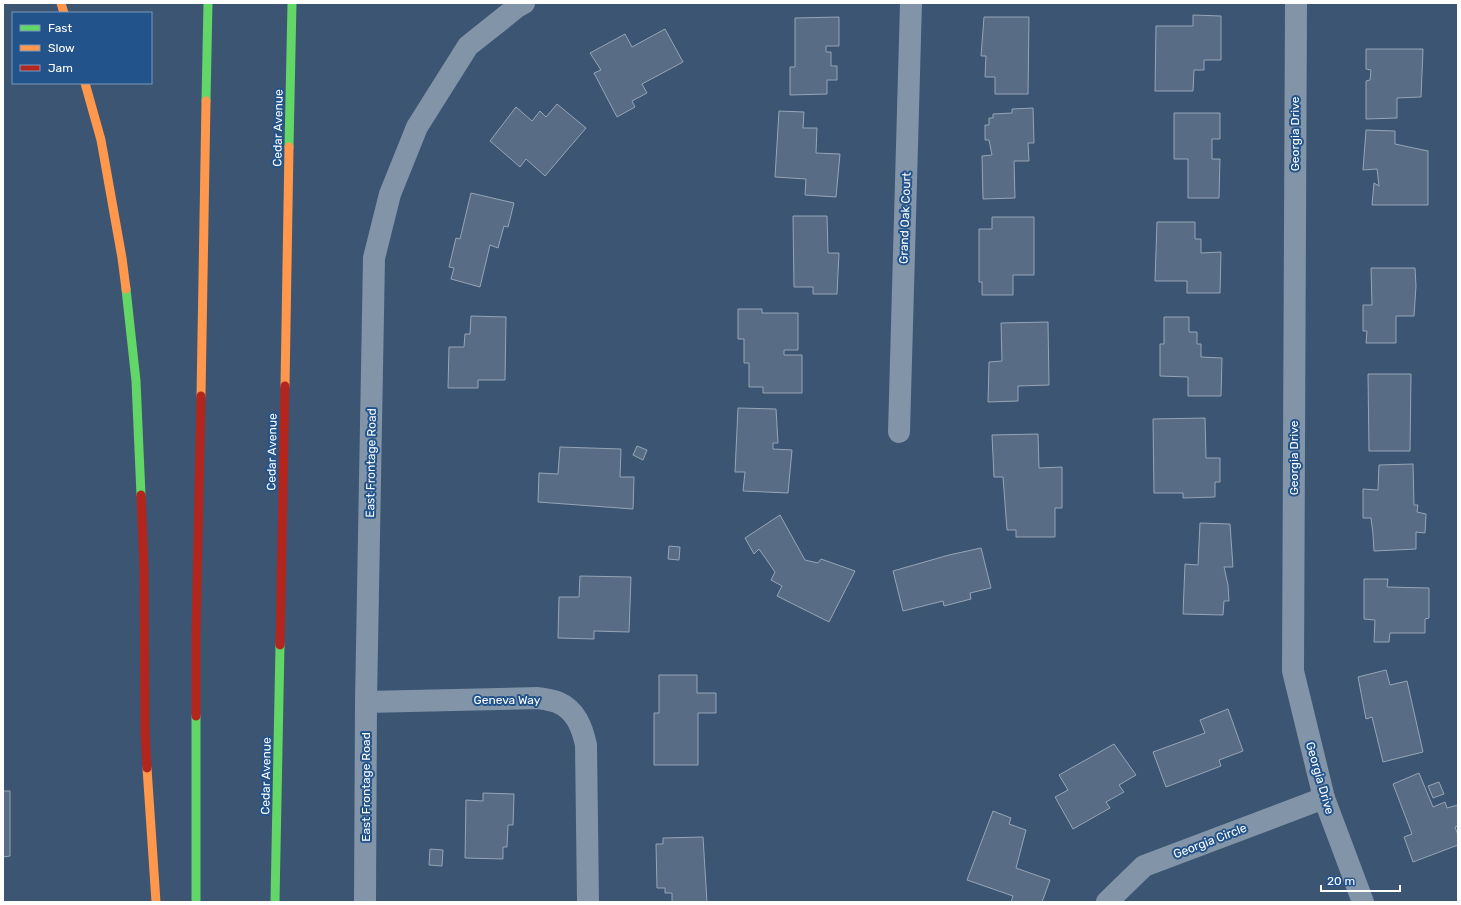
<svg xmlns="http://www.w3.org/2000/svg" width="1461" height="905" font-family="Rubik,sans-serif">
<rect width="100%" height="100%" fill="#3b5573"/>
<g fill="#586d85" stroke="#96a5b6">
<path d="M1193,15L1221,16V60H1204V70H1194L1193,91H1155L1156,26H1193Z"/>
<path d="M839,17V46H826V52H831V66H837V80H827V94L790,95V67H795V18Z"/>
<path d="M984,17H1029L1028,94H995V77H985L986,56H981Z"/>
<path d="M665,29L683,62L642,84L647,93L632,101L635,107L617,117L594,73L601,70L590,53L625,34L632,47Z"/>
<path d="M1366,49H1423L1421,97L1397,98V118L1366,119V81L1370,80L1371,70L1366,69Z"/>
<path d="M557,104L586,128L545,176L526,159L520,167L490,141L516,107L532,121L540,111L546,117Z"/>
<path d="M1033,108L1034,143H1028L1029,161H1014L1015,198L983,199L982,156L992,155L989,140H985V125H989V118H993V114L1012,113V109Z"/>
<path d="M779,111L804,112L803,128H817L816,153L840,154L836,197L805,195L806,179L775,177Z"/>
<path d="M1174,113H1220V139H1212V159H1220L1219,198H1188V159H1174Z"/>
<path d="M1366,130L1395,131V144L1428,151V205H1372L1374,183L1379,186L1377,169L1363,170Z"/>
<path d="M471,193L514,203L508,227L504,226L498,248L490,245L480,287L451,279L454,268L449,267L456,238L460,239Z"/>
<path d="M793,216H827L828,253H839L837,294H813V287H794Z"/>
<path d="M992,217H1034V275H1013V295H982V282H979V229H992Z"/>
<path d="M1157,222H1195V239H1201V253L1221,252L1220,293H1187V281H1155Z"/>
<path d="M1371,268H1415L1416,286L1414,316H1396V343H1366L1367,331H1363V305H1372Z"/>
<path d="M738,309H762V313H798V350H784V355H802V393H763V387H749V363H744V339H738Z"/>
<path d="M471,316L506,317L505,380H478V388H448L449,347H464L465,334H470Z"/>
<path d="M1164,317H1189V332H1197V344H1201V357L1222,358L1221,396H1188V377L1160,376V344H1164Z"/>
<path d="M1048,322L1049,385L1018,386V401L988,402L989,362L1002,361L1001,323Z"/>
<path d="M1368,374H1411L1410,451H1369Z"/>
<path d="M738,408L776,409L778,443H773V449L792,450L788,493L743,491L745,472H735Z"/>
<path d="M1205,418L1206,458H1220V482H1215V497L1183,498V493H1154L1153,419Z"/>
<path d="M1038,434L1039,468L1062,467V508H1055V537H1016V530H1007L1003,477H994L992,435Z"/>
<path d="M637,446L647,450L643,460L633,455Z"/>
<path d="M560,447L621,449L620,477H634L633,509L538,502L539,473L558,474Z"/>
<path d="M1413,464L1414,505H1418L1417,512L1426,514L1425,533L1416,532V549L1374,551L1373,534L1371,518H1363V489L1378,490L1379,465Z"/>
<path d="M780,515L805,560L818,563L821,559L855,571L829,622L777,596L782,586L771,580L775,572L759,549L754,554L745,538Z"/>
<path d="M1200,523L1230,524L1233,567H1224L1228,585L1229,601H1224L1223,615L1183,614L1185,564L1198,565Z"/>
<path d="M669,546L680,547L679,560L668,559Z"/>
<path d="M981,548L991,588L970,593L971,599L944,606L943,601L903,611L893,571L949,555Z"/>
<path d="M580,576L631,577L629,632L594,631V639L558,638L559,597H579Z"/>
<path d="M1364,579H1388L1387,587L1429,588V618L1425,619V633H1390L1389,642H1374L1375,620L1364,619Z"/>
<path d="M1386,670L1390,685L1407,681L1423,752L1383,762L1372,717L1366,719L1358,677Z"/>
<path d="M659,675H697V693H716V713H698V765H654V713H659Z"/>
<path d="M1228,709L1243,751L1219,760L1221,766L1166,787L1153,752L1205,733L1200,720Z"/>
<path d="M1114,744L1136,775L1119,785L1124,792L1106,802L1110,808L1073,829L1055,797L1068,790L1059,775Z"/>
<path d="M1419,773L1433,807L1445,802L1447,808L1458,805V826L1455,827L1458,835V845L1413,862L1404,837L1412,834L1393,784Z"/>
<path d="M1439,782L1444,794L1433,798L1428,786Z"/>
<path d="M3,791H10V856L3,857Z"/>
<path d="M483,793L514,794L513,825H508L507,847H503V859L465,858L466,800L483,801Z"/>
<path d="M993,811L1011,818L1009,824L1026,830L1016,868L1050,880L1042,902H1011L1013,896L967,880Z"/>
<path d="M703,837L707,902H672V893H665V888H657L656,844H663V838Z"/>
<path d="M430,849L443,850L442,866L429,865Z"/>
</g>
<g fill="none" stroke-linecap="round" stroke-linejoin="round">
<g stroke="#8294a8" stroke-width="22">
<path d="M1296,3L1293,671L1324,798L1363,902"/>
<path d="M899,432L911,3"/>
<path d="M366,702L538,698C544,699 551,700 557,702C576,710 582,727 586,745L588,902"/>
<path d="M365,902L366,702L374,258L390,194L417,127L468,46L517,7L524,3"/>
<path d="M1107,902L1144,866L1324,798"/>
</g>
<g stroke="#63d668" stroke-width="9">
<path d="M206,101L208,3"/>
<path d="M289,147L292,3"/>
<path d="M126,289L136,381L141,495"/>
<path d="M196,716V902"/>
<path d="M275,902L280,645"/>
</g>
<g stroke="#ff974d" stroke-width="9">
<path d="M61,3L64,13"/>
<path d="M85,83L101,140L122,258L126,289"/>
<path d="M285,386L289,147"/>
<path d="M201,396L206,101"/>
<path d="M147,768L156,902"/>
</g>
<g stroke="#b3261e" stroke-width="9">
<path d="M141,495L144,567L145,732L147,768"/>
<path d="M280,645L285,386"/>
<path d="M196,716V633L201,396"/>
</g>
</g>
<g text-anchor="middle" stroke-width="4" stroke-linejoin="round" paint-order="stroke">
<g font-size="12" fill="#fff" stroke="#23538b">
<text transform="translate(278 128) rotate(-89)" y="4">Cedar Avenue</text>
<text transform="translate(1295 134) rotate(-90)" y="4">Georgia Drive</text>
<text transform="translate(905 218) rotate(-88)" y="4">Grand Oak Court</text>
<text transform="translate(272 452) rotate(-89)" y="4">Cedar Avenue</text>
<text transform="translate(1294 458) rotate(-90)" y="4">Georgia Drive</text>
<text transform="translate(371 463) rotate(-89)" y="4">East Frontage Road</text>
<text x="507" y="704">Geneva Way</text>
<text transform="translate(266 776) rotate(-89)" y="4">Cedar Avenue</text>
<text transform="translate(1320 778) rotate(74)" y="4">Georgia Drive</text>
<text transform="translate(366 787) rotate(-90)" y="4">East Frontage Road</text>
<text transform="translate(1210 841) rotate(-21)" y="4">Georgia Circle</text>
</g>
</g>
<rect width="1461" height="905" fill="none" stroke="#ffffff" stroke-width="8"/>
<rect x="12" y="12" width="140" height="72" fill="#23538b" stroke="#7b98b9"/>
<rect x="20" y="25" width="20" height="6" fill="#63d668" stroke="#7b98b9"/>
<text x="48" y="32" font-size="12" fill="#ffffff">Fast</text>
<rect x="20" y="45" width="20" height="6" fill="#ff974d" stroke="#7b98b9"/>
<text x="48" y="52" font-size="12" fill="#ffffff">Slow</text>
<rect x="20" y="65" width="20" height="6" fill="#b3261e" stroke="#7b98b9"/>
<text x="48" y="72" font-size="12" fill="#ffffff">Jam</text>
<path d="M1321 885v6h79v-6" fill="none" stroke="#ffffff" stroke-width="2"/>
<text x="1327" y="885" font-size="12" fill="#ffffff" stroke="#23538b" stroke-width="3" paint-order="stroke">20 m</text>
</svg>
